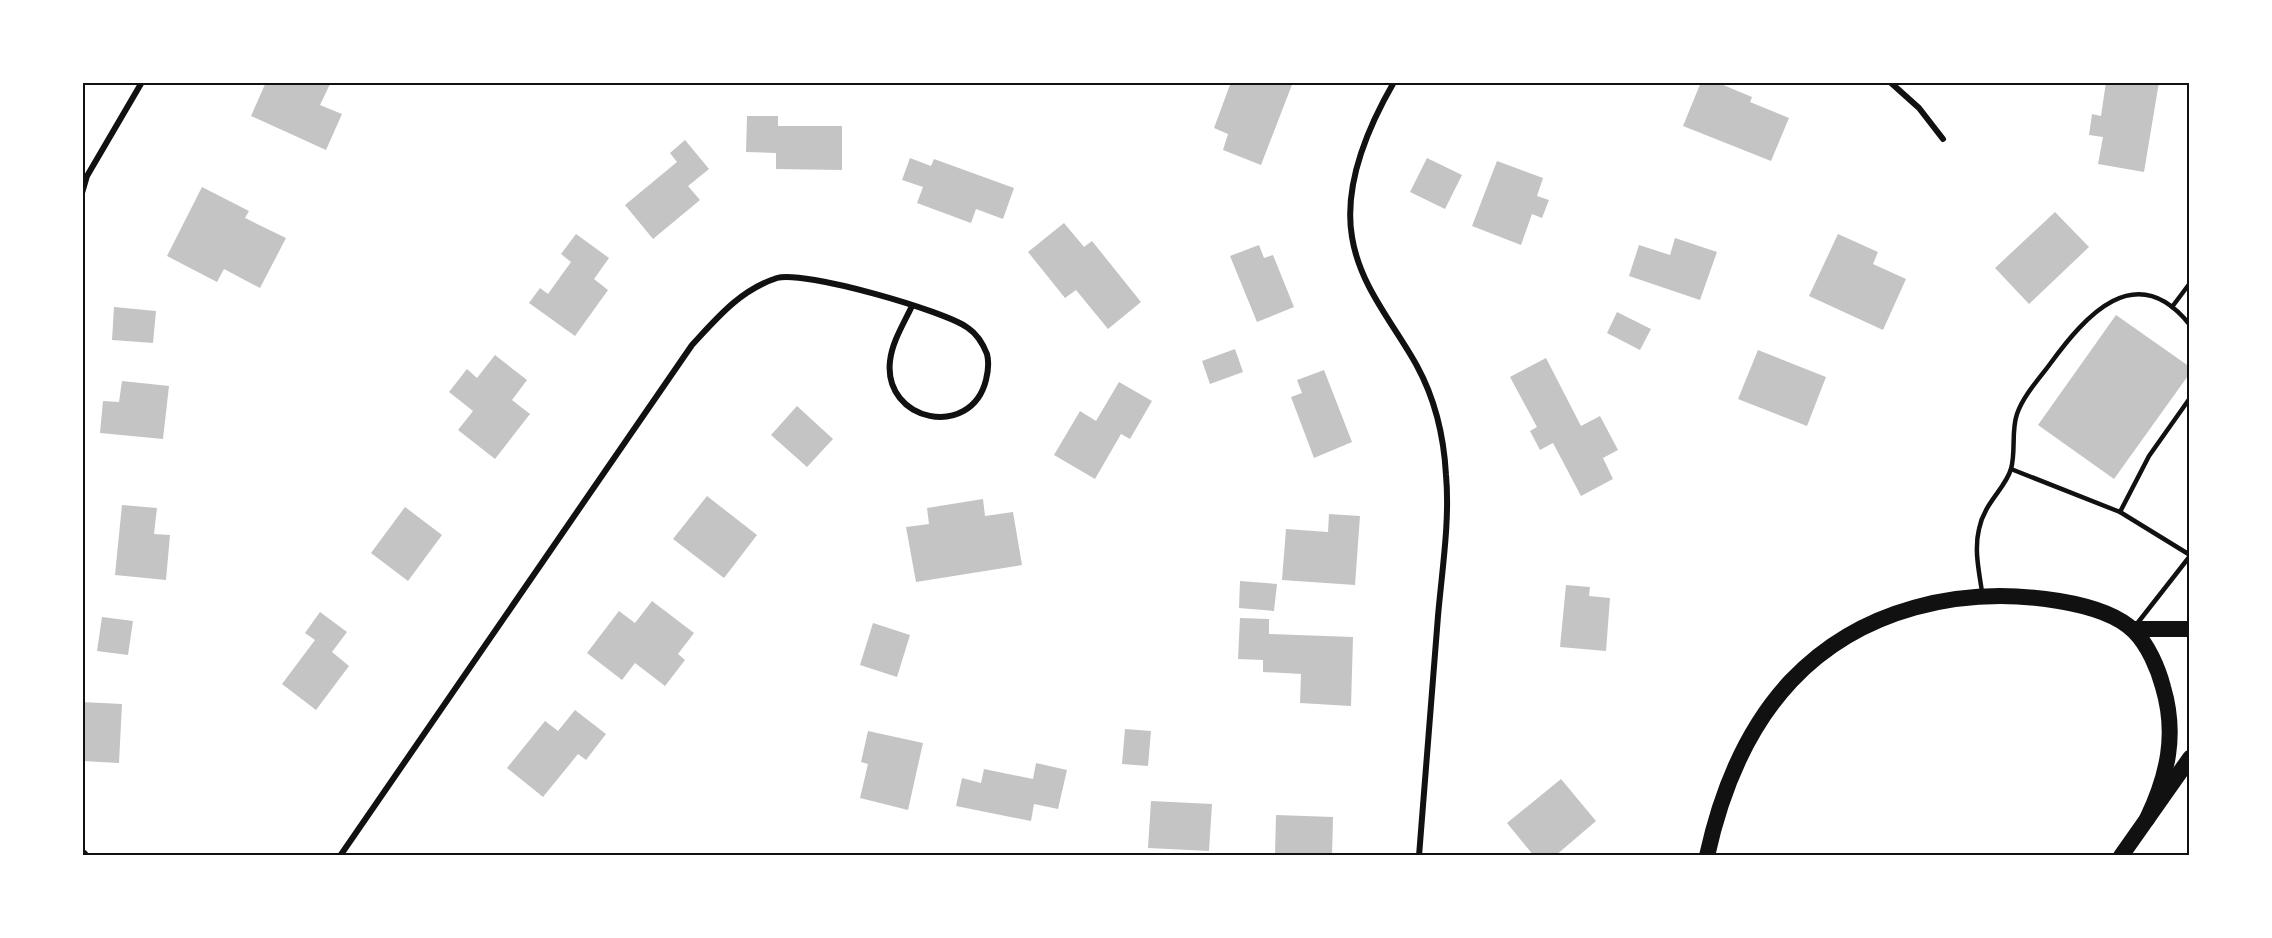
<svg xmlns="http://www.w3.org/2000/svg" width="2272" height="938" font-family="'Fira Sans',sans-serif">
<rect width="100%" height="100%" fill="#fff"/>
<g fill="#c4c4c4">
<path d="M266,82H331L320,105L342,114L326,150L251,116Z"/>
<path d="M1231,82H1293L1261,165L1223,150L1228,134L1214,128Z"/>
<path d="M1701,82H1716L1752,97L1750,102L1789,118L1771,161L1683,126Z"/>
<path d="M2106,82H2159L2144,172L2098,164L2103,137L2089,135L2092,114L2101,116Z"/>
<path d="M747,116H778V126H842V170L776,169V153L746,152Z"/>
<path d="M685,140L709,169L688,186L700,200L653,239L625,205L677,162L670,153Z"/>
<path d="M910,158L931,166L934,159L1014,188L1003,219L976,209L971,223L917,203L923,187L902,180Z"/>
<path d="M1427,158L1462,175L1445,209L1410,192Z"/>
<path d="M1497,161L1543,178L1537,196L1549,200L1542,218L1532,214L1521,245L1472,226Z"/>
<path d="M202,187L249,211L245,218L286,238L260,288L224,269L217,282L167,256Z"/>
<path d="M2055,212L2089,247L2029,304L1995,268Z"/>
<path d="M1064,223L1084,247L1092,241L1141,302L1108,329L1076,290L1065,298L1028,252Z"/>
<path d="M576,234L609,258L594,279L608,290L575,336L529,303L540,288L548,294L571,262L561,254Z"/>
<path d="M1838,234L1878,252L1873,264L1906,279L1883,330L1809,296Z"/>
<path d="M1675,238L1717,252L1700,300L1629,276L1639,245L1670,255Z"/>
<path d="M1259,245L1264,258L1273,255L1294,307L1257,322L1230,256Z"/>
<path d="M114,307L156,311L153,343L112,340Z"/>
<path d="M1617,312L1651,329L1640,350L1607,333Z"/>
<path d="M2116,315L2190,367V373L2114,479L2038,425Z"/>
<path d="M1235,349L1243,372L1210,384L1202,361Z"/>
<path d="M1758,350L1826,377L1807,426L1738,399Z"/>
<path d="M495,355L527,380L512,400L530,414L495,459L458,430L473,411L449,392L467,369L477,378Z"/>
<path d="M1546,358L1581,426L1600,416L1618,450L1603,458L1613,479L1581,496L1553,443L1540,450L1530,431L1537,427L1510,377Z"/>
<path d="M1324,370L1352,442L1314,458L1291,397L1302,393L1297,380Z"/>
<path d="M122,381L169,386L163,439L100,433L103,401L119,402Z"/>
<path d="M1119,382L1152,401L1130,439L1121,434L1095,479L1054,455L1080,411L1096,421Z"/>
<path d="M797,406L833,439L807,467L771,435Z"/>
<path d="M707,496L757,535L724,578L673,539Z"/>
<path d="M983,499L985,516L1013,512L1022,565L916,582L906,527L929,524L927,508Z"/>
<path d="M122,505L157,508L154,534L170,535L166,580L115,575Z"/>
<path d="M405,507L442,535L408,581L371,553Z"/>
<path d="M1329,514L1360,516L1355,585L1282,580L1286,529L1328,532Z"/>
<path d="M1240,581L1277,584L1274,611L1239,608Z"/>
<path d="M1566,585L1590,587L1589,596L1610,598L1606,651L1560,647Z"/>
<path d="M652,601L694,633L678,654L685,660L665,686L635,663L622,680L587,653L619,611L635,623Z"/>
<path d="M320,612L347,632L332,652L349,666L316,710L282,684L315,640L305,633Z"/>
<path d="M102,617L133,621L128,655L97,651Z"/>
<path d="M1240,618L1269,619V634L1353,637L1351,706L1300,703L1301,674L1263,672V660L1238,659Z"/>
<path d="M873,623L910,635L897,677L860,665Z"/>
<path d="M82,702L122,704L119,763L82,761Z"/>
<path d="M575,710L606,734L586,760L578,754L543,797L507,768L545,721L558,731Z"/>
<path d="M1125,729L1151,731L1148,766L1122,764Z"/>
<path d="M868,731L923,743L908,810L860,798L868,764L861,762Z"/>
<path d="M1036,763L1067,770L1058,809L1034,804L1031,821L956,806L962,778L981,783L984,769L1033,779Z"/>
<path d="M1561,779L1596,821L1555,856H1534L1507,823Z"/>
<path d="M1151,801L1212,804L1209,851L1148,848Z"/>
<path d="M1276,815L1333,817L1332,856H1275Z"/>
</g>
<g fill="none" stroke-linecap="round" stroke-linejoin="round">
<g stroke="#111" stroke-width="4.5">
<path d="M2172,307L2190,283"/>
<path d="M2011,469L2120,512L2149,456L2190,398"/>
<path d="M2120,512L2190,555"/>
<path d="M1982,592C1979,571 1974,550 1979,529C1984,503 2005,489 2011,469C2016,451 2011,431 2017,414C2023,396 2039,379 2050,364C2085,316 2136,257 2190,325"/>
<path d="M2136,625L2190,556"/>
</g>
<g stroke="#111" stroke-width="6">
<path d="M1394,82C1368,127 1343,184 1352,237C1360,287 1394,324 1417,366C1435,399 1444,438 1446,475C1450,521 1442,570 1438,616C1432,696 1425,776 1419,856"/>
<path d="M1890,82L1919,108L1943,139"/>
<path d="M82,193L87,176L142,82"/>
<path d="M340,856L692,345C717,318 740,290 777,278C803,270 946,311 968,328C977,334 983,344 987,354C989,362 988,372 986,380C971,440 883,422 890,361C892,342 904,323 912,306"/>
</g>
<path stroke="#111" stroke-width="12" d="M82,855L83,856"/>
<g stroke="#111" stroke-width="16">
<path d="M2133,629H2190"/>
<path d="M1707,856C1721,792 1746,729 1791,681C1860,608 1962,585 2059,601C2083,605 2116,613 2134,631C2148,645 2158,668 2163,687C2177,734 2168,775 2147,819"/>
<path d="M2121,856L2190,758"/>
</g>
</g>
<rect width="2272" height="938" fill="none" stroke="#ffffff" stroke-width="168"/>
<rect x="84" y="84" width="2104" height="770" fill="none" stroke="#111" stroke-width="2"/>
</svg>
